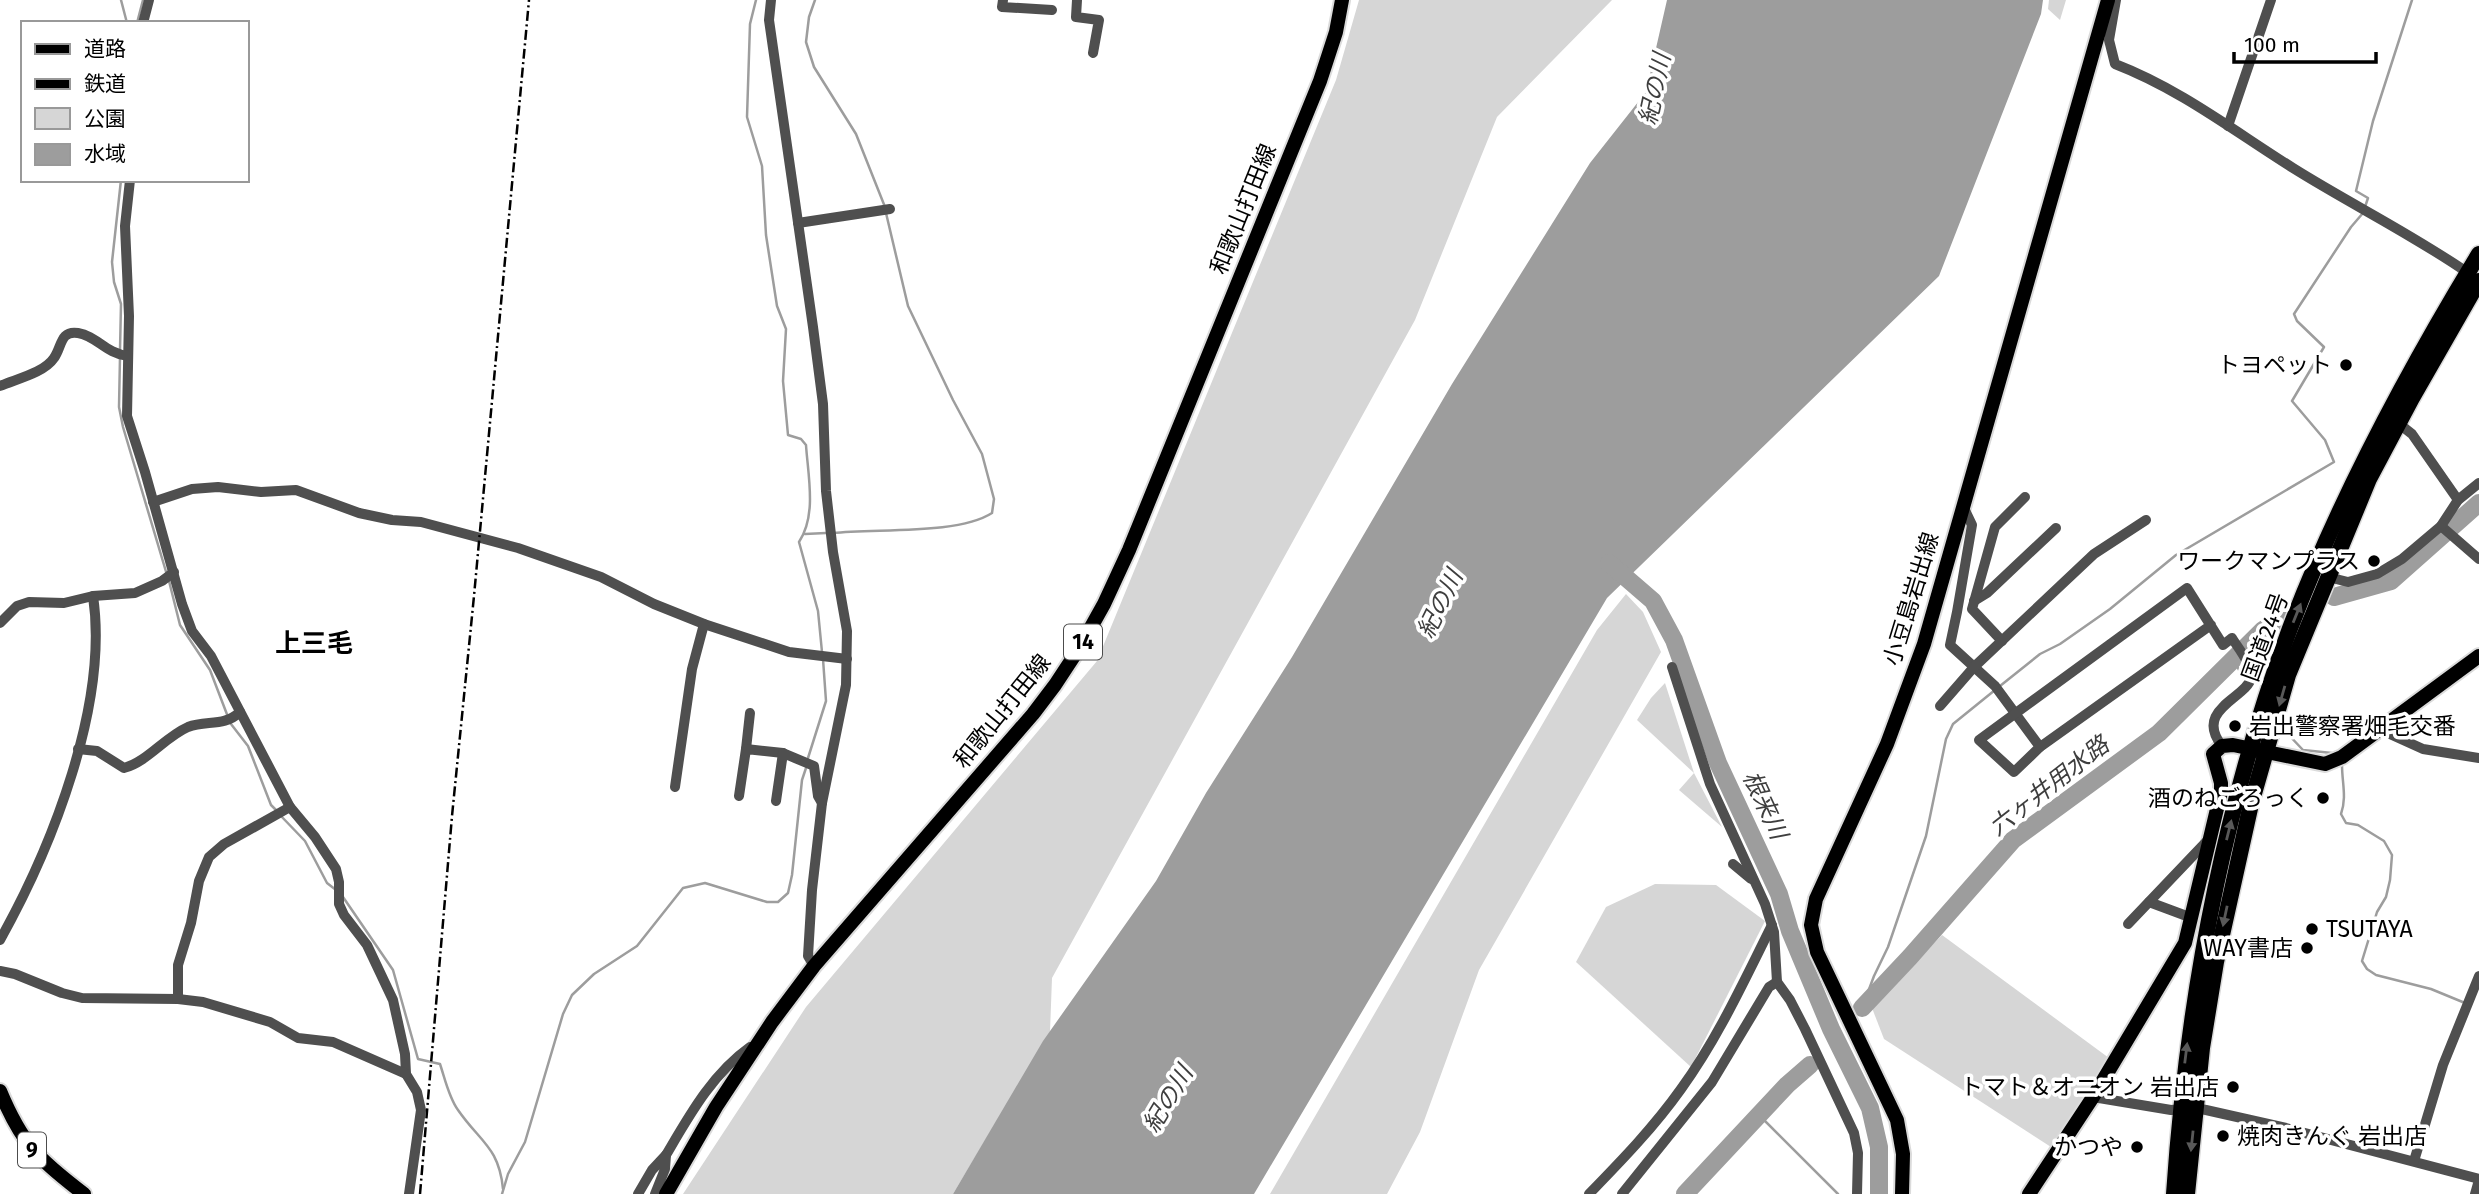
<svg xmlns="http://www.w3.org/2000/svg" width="2479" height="1194" font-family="'Fira Sans','Noto Sans JP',sans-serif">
<rect width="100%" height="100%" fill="#fff"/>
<g fill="#d6d6d6">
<path d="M1359,0H1612L1497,117L1415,320L1052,978L1050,1032L953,1194H683L806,1007L1097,661L1336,80Z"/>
<path d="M2049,0H2066L2060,20L2048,9Z"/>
<path d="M1626,594L1643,612L1661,652L1479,970L1420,1132L1387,1194H1270L1597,630Z"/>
<path d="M1665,683L1694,773L1722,827L1679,790L1694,773L1637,720L1651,698Z"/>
<path d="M1655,884L1716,885L1765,921L1691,1067L1576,962L1606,907Z"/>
<path d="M1942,935L2109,1058L2051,1147L1884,1039L1872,1008Z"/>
</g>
<path fill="#9d9d9d" d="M1667,0H2043L2041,14L1939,276L1607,598L1254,1194H953L1043,1041L1156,881L1206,793L1292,657L1452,384L1590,163L1646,92Z"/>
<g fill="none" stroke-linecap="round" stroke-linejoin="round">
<g stroke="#9d9d9d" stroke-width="2.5">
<path d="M121,0L127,23"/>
<path d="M756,0L750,24L747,117L762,166L766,235L777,306L786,329L783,381L788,435L801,439L806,445C808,476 817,515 799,542L818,611L822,652"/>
<path d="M815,0L809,17L806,42L814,67L856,134L885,207"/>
<path d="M137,23L143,0"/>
<path d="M2365,207L2368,198L2356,191L2373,121L2412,0"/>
<path d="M120,350L121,304L114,282L112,262L121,180"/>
<path d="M120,357L119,407L123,427L167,575"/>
<path d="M833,533C875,528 958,535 992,513L994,499L982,454L953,400L908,306L886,213"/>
<path d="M805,534L826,533"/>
<path d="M169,581L180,625L210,670L228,717"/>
<path d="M2234,660L2243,678"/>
<path d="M2000,686L2040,654L2060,644L2110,609L2176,555L2334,462L2325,440L2292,401L2324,347L2297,321L2294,314L2351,227L2363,213"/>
<path d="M2450,686L2476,667"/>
<path d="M231,724L248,746L271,805L276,810"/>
<path d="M2286,732L2303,750L2332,753"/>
<path d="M808,758L826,701L823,659"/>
<path d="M2342,765C2342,783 2347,797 2341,814L2346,823L2358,825L2384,841L2392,855L2390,880L2386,897L2377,912L2362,961L2367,969L2376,975L2431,989L2465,1003"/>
<path d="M280,815L305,841L327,883L336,890"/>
<path d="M343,897L393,970L418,1059L440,1064C445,1079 449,1098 458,1110C480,1142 499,1147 503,1189"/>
<path d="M1862,1008L1874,976L1888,947L1926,836L1946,739L1953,724L1995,690"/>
<path d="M1759,1115L1838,1194"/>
<path d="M502,1194L508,1174L525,1142L563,1014L572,995L594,974L637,946L683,888L705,883L767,902H778L788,893L792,875L802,780L806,768"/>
</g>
<g stroke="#9d9d9d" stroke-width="18">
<path d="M1609,563L1653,601L1674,640L1718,763L1779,894L1790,931L1831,1029L1870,1108L1879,1147V1194"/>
<path d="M2334,597L2391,581L2479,503"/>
<path d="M1862,1008L1910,957L2013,840L2159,733L2263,630L2281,618"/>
<path d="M1685,1194L1787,1085L1810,1065"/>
</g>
<g stroke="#dbdbdb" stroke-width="18">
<g id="major">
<path d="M0,1091C22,1144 38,1159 84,1194"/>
<path d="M666,1194L716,1107L772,1022L814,966L1033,714L1055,685L1080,647L1104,604L1129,550L1320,81L1336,32L1342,0"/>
<path d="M1902,1194L1903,1154L1897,1120L1817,952L1811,925L1816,899L1887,744L1924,644L2108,0"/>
<path d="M2029,1194L2093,1097L2185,943L2221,792V783L2213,754L2222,746L2233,745L2325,764L2342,757L2479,656"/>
</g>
</g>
<g stroke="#dbdbdb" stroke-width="19">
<g id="highway">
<path d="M2174,1194C2187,1002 2222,812 2289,631C2339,499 2406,374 2479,254"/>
<path d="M2187,1194L2202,1048L2216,962L2251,804L2288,675L2369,479L2412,398L2479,281"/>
</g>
</g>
<g stroke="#4f4f4f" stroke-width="10">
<path d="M771,0L769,20L813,327L823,404L826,491L833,552L847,631L846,685L822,803L812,890L808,956L814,966"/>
<path d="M1003,0L1002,7L1052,10"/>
<path d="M1077,0L1076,17L1099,20L1093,53"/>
<path d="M2116,0L2109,40L2115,64C2180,89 2234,131 2293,168C2352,205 2414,235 2471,275"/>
<path d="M143,23L149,0"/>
<path d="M2228,126L2271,0"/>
<path d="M130,180L125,226L129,316L127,416L145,472L182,604L192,631L211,656L290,807L315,837L336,869L339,882V904L344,915L367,945L393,1000L405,1054L406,1074L417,1092L421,1110L409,1194"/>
<path d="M798,223L890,209"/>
<path d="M0,386C16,379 44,373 54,358C62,347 60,330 78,333C97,336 105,353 128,356"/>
<path d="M2398,423L2412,434L2458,500"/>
<path d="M153,502L192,489L218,487L261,492L296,490L359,513L392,520L421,522L518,548L601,577L654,604L704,624L789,652L847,659"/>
<path d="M1963,506L1972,525L1957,612L1950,645L1995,686L2040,747"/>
<path d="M2441,526L2479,559"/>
<path d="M2328,577L2348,582L2377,574L2402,559L2441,526L2458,500L2479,483"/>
<path d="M1974,601L1987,593L2056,528"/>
<path d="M0,623L17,606L29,602L64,603L93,596L135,593L162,581L174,572"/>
<path d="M2211,625L2040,747L2014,772L1979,740L2187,588L2223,645L2232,638C2238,648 2254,667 2251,678C2247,698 2193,709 2222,746"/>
<path d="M2002,641L1972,609L1995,527L2025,497"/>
<path d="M1672,667L1710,784L1765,904L1774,932L1777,982L1790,1000L1805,1029L1854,1133L1858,1153L1857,1194"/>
<path d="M1940,706L1974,667L2094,554L2146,520"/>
<path d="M2381,730L2423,749L2479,758"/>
<path d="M78,749L97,751L124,768C147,762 165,737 188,727C207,720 224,727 240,712"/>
<path d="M746,749L750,713"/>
<path d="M675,787L692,669L704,624"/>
<path d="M739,796L746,749L783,753"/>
<path d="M776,801L783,753L814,766L818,796L822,803"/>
<path d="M1733,864L1751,879"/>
<path d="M2149,902L2192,918"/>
<path d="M2128,924L2208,840"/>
<path d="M0,940C52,847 109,704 93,596"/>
<path d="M0,971L15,974L62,993L82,998L178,999L203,1002L270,1022L298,1038L333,1042L406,1074"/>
<path d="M178,999V965L191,923L199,881L209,857L224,844L290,807"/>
<path d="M2093,1097L2171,1110L2195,1108L2206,1110L2286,1128L2479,1179"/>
<path d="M666,1155C689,1116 712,1074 750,1047L755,1048"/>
<path d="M2414,1161L2443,1065L2479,976"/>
<path d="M638,1194L652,1170L666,1155L665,1169L655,1194"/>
<path d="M1589,1194C1622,1160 1654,1127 1681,1089C1718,1038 1744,981 1772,925"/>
<path d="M1622,1194L1712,1082L1769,987L1777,982"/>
<path d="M2475,1194L2479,1180"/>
</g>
<use href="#major" stroke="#000" stroke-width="14"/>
<use href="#highway" stroke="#000" stroke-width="16"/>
<path stroke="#000" stroke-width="2.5" stroke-dasharray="10 3.5 2 3.5" stroke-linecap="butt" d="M420,1194L452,816L474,596L529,0"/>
</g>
<defs><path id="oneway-solid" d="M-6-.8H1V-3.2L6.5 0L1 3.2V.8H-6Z" transform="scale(1.75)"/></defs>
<g fill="#595959">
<use href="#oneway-solid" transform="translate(2297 613) rotate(-68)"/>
<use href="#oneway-solid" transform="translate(2282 696) rotate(106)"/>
<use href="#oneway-solid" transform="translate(2229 830) rotate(-76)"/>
<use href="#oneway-solid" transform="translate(2225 916) rotate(102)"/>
<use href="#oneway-solid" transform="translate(2186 1053) rotate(-83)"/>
<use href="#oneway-solid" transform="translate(2192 1141) rotate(96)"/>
</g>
<g fill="#000" stroke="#fff" stroke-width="2.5">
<circle cx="2346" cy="365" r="7"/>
<circle cx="2374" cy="561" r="7"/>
<circle cx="2235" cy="726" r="7"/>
<circle cx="2323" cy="798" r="7"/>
<circle cx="2312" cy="929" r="7"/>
<circle cx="2307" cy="948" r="7"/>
<circle cx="2233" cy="1087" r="7"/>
<circle cx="2223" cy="1136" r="7"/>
<circle cx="2137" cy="1147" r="7"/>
</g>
<g text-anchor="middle" stroke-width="7" stroke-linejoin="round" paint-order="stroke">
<g fill="#fff" stroke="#4c4c4c" stroke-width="2">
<rect x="1064" y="624.5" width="38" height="35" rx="5"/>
<rect x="18" y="1132.5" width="28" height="35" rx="5"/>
</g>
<g font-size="21" font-weight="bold" fill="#000">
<text x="1083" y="649">14</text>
<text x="32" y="1157">9</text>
</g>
<g font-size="23" fill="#000" stroke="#fff">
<text transform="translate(1243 209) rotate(-68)" y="8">和歌山打田線</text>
<text transform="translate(1911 599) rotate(-73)" y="8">小豆島岩出線</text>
<text transform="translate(2265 637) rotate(-70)" y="8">国道24号</text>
<text transform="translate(1002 711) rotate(-51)" y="8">和歌山打田線</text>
</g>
<g font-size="23" fill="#000" stroke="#fff" text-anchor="end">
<text x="2332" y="373">トヨペット</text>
<text x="2360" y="569">ワークマンプラス</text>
<text x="2249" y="734" text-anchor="start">岩出警察署畑毛交番</text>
<text x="2309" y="806">酒のねごろっく</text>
<text x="2326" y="937" text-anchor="start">TSUTAYA</text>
<text x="2293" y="956">WAY書店</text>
<text x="2219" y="1095">トマト＆オニオン 岩出店</text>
<text x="2237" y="1144" text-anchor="start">焼肉きんぐ 岩出店</text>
<text x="2123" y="1155">かつや</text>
</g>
<g font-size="24" font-style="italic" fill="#3e3e3e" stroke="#fff">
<text transform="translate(1655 89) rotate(-78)" y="8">紀の川</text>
<text transform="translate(1440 604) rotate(-64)" y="8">紀の川</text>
<text transform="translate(2049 786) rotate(-38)" y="8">六ヶ井用水路</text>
<text transform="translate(1765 805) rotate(65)" y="8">根来川</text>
<text transform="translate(1168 1099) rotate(-59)" y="8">紀の川</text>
</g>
<g font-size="26" font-weight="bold" fill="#000" stroke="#fff">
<text x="314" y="652">上三毛</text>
</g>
</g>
<rect x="21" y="21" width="228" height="161" fill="#ffffff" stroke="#999999" stroke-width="2"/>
<rect x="35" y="44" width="35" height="10" fill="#000000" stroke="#999999" stroke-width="2"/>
<text x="84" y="56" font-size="21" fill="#000000">道路</text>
<rect x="35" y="79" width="35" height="10" fill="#000000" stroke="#999999" stroke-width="2"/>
<text x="84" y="91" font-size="21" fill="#000000">鉄道</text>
<rect x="35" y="108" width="35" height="21" fill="#d6d6d6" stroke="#999999" stroke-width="2"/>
<text x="84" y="126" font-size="21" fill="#000000">公園</text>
<rect x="35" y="144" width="35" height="21" fill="#9d9d9d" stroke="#999999" stroke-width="2"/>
<text x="84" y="161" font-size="21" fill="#000000">水域</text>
<path d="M2234 52v10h142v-10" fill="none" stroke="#000000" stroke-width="3.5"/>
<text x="2244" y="52" font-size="21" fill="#000000" stroke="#ffffff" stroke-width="5" paint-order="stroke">100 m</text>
</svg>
